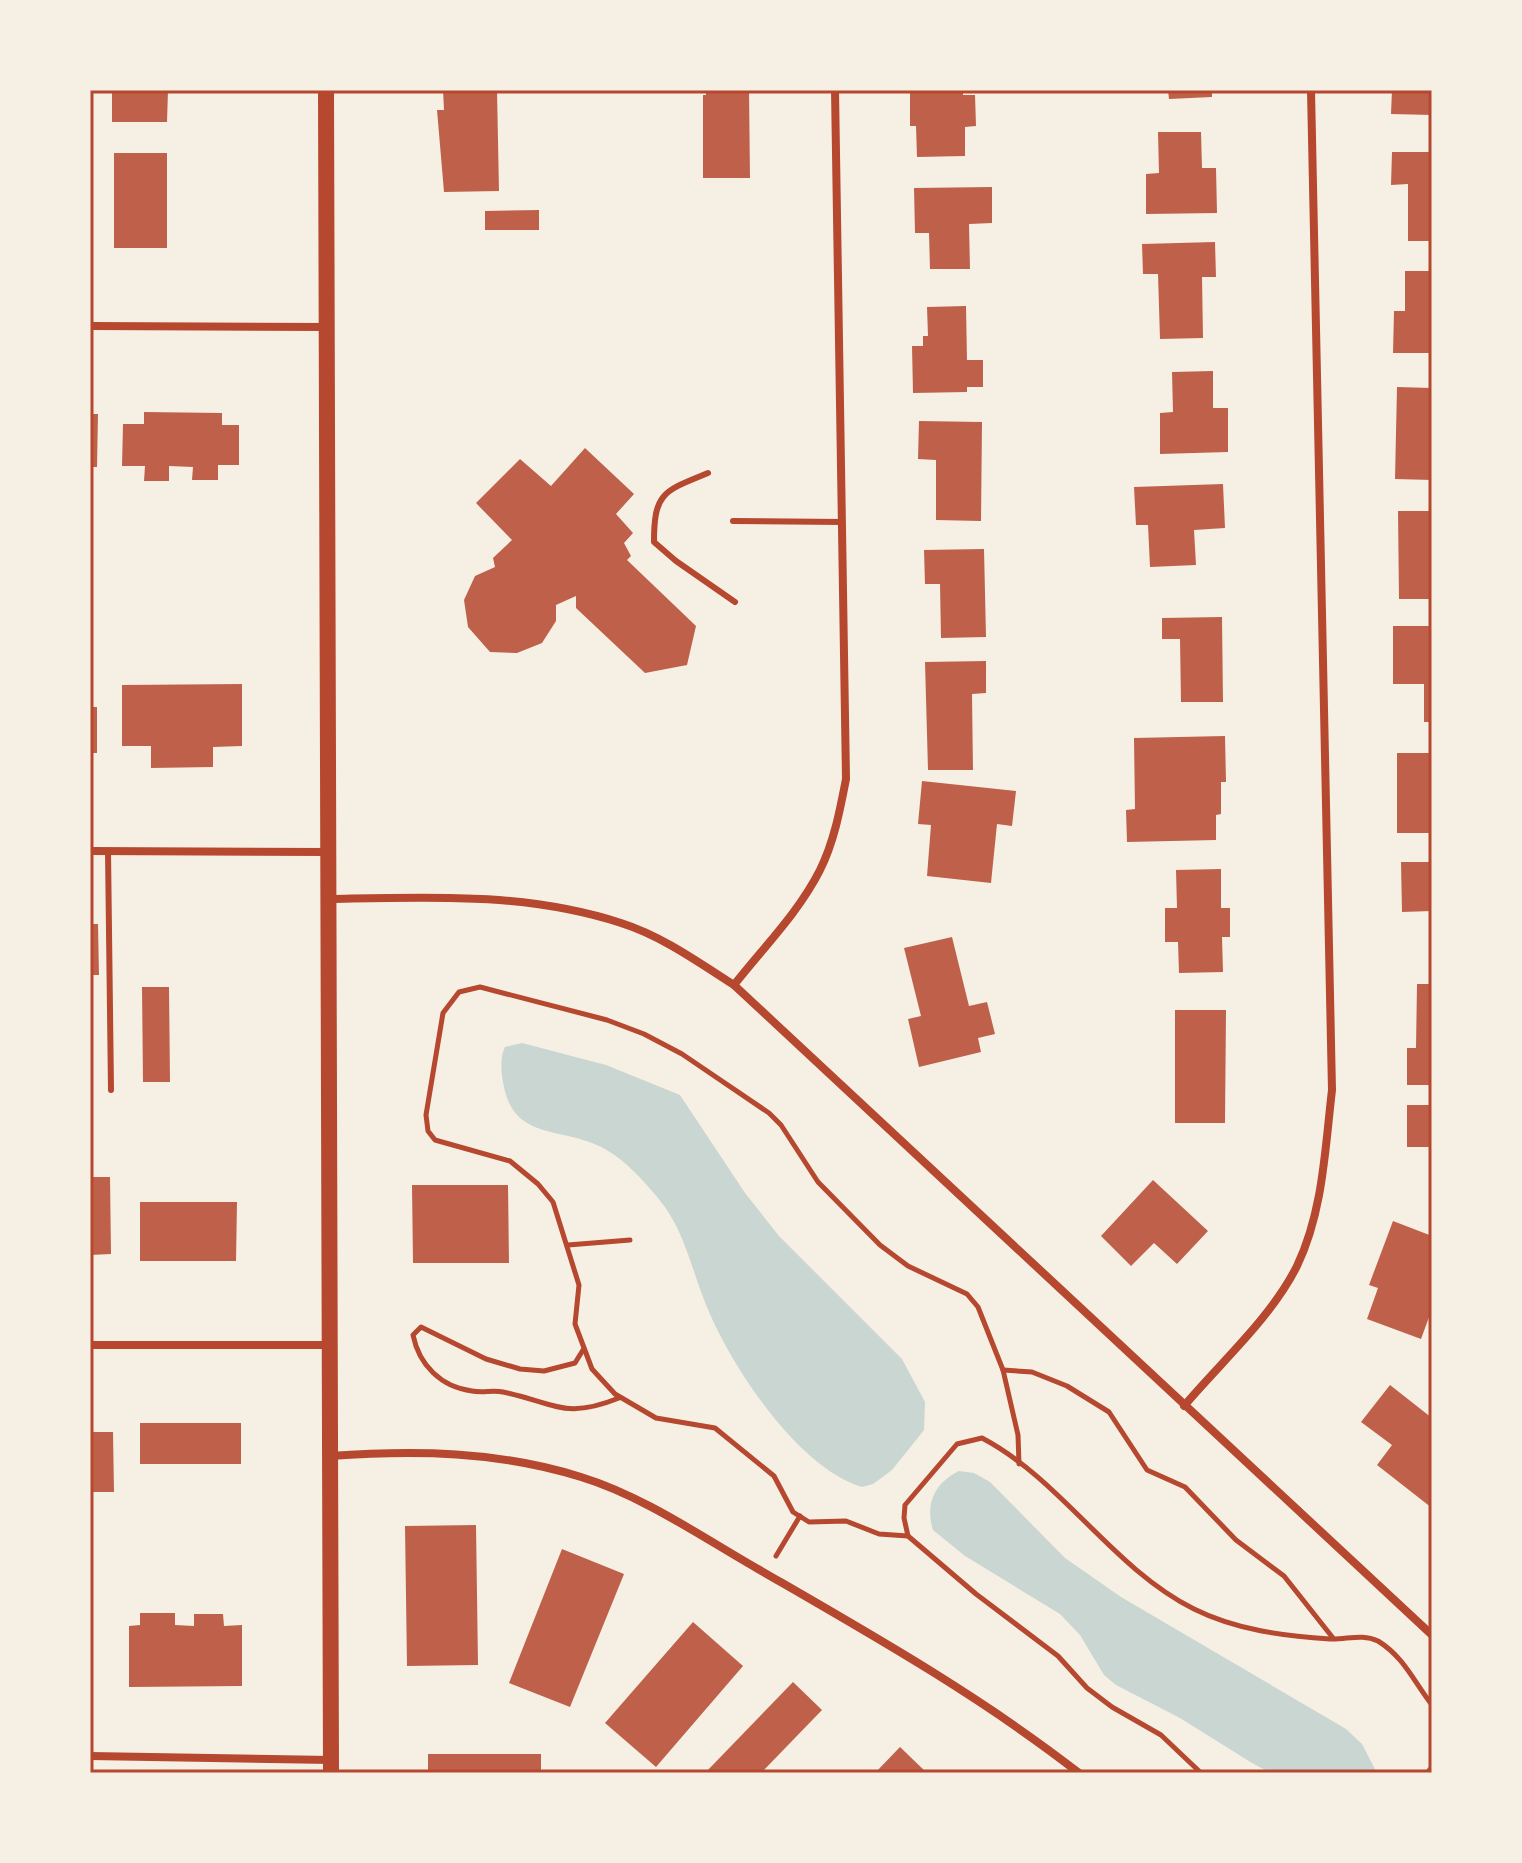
<svg xmlns="http://www.w3.org/2000/svg" width="1522" height="1863" font-family="Mulish,sans-serif">
<rect width="100%" height="100%" fill="#f6efe4"/>
<g fill="#c9d6d2">
<path d="M522,1043L606,1065L680,1095L745,1193L779,1236L902,1359L925,1402L924,1430L892,1470L873,1484L862,1487C798,1468 731,1366 707,1307C691,1269 685,1230 658,1198C642,1179 626,1161 605,1149C561,1125 513,1143 503,1082C501,1071 500,1057 505,1047Z"/>
<path d="M959,1471L974,1473L990,1482L1065,1558L1121,1597L1346,1729L1362,1744L1377,1773H1271L1252,1763L1180,1718L1116,1685L1104,1675L1080,1635L1060,1614L965,1556L933,1530C925,1505 934,1483 959,1471Z"/>
</g>
<g fill="#bf614a">
<path d="M112,90H168L167,122H112Z"/>
<path d="M443,90H497L499,191L444,192L437,110H444Z"/>
<path d="M706,90H749L750,178H703V95H706Z"/>
<path d="M920,90H963V95H975L976,126L965,127V156L917,157L916,126H910V93H920Z"/>
<path d="M1168,90H1212V97L1169,99Z"/>
<path d="M1392,90H1432V115L1391,114Z"/>
<path d="M1158,132H1201L1202,168H1216L1217,213L1146,214V174L1159,173Z"/>
<path d="M1392,152H1432V241H1408V184L1391,185Z"/>
<rect x="114" y="153" width="53" height="95"/>
<path d="M992,187V223L969,224L970,269H930L929,233H915L914,188Z"/>
<path d="M539,210V230H485V211Z"/>
<path d="M1215,242L1216,277H1202L1203,338L1160,339L1158,274H1143L1142,244Z"/>
<path d="M1405,271H1432V353H1393L1394,311H1405Z"/>
<path d="M966,306L967,360H983V387H967V392L913,393L912,346H923V336H928L927,307Z"/>
<path d="M1213,371V408H1228V452L1160,454V413L1173,412L1172,372Z"/>
<path d="M1397,387L1432,388V480L1395,479Z"/>
<path d="M144,412L222,413V425H239V465H218V480H192L193,467L169,466V481H144L145,466H122L123,424H144Z"/>
<path d="M90,414H98L97,467H90Z"/>
<path d="M919,421L982,422L981,521L936,520V460L918,459Z"/>
<path d="M585,448L634,494L616,514L633,533L624,543L631,556L627,560L696,626L687,665L645,673L576,608V596L556,605V621L542,643L517,653L490,652L468,627L464,600L475,576L495,567L493,558L512,540L476,503L520,459L551,486Z"/>
<path d="M1223,484L1225,528L1194,530L1196,565L1150,567L1148,525H1136L1134,487Z"/>
<path d="M1398,511H1432V599H1399Z"/>
<path d="M984,549L986,637L941,638L940,584H925L924,550Z"/>
<path d="M1222,617L1223,702H1181L1180,639H1162V618Z"/>
<path d="M1393,626H1432V722H1424V684H1393Z"/>
<path d="M986,661V693L972,694L973,770H928L925,662Z"/>
<path d="M242,684V746L213,747V767L151,768V746H122V685Z"/>
<path d="M90,692H93V707H97V753H90Z"/>
<path d="M1225,736L1226,782H1221V814L1216,815V840L1127,842L1126,810L1135,809L1134,738Z"/>
<rect x="1397" y="753" width="35" height="80"/>
<path d="M922,781L1016,791L1012,826L997,824L991,883L927,876L931,825L918,824Z"/>
<path d="M1401,862H1432V911L1402,912Z"/>
<path d="M1221,869V908H1230V937H1222L1223,972L1179,973L1178,942H1165V908H1177L1176,870Z"/>
<path d="M90,924H98L99,975H90Z"/>
<path d="M952,937L969,1006L987,1002L995,1034L978,1038L981,1052L919,1067L908,1019L921,1016L904,948Z"/>
<path d="M1417,984H1432V1085H1407V1048H1416Z"/>
<path d="M142,987H169L170,1082H143Z"/>
<path d="M1175,1010H1226L1225,1123H1175Z"/>
<rect x="1407" y="1105" width="25" height="42"/>
<path d="M90,1177H110L111,1254L90,1255Z"/>
<path d="M1153,1180L1208,1231L1177,1264L1154,1243L1131,1266L1101,1236Z"/>
<path d="M412,1185H508L509,1263H413Z"/>
<path d="M140,1202H237L236,1261H140Z"/>
<path d="M1393,1221L1432,1236V1309L1421,1339L1367,1319L1378,1288L1369,1285Z"/>
<path d="M1390,1385L1432,1418V1508L1377,1465L1392,1445L1361,1422Z"/>
<rect x="140" y="1423" width="101" height="41"/>
<path d="M90,1432H113L114,1492H90Z"/>
<path d="M476,1525L478,1665L407,1666L405,1526Z"/>
<path d="M562,1549L624,1574L570,1707L509,1683Z"/>
<path d="M140,1613H175V1625L194,1626V1614H223L224,1626L242,1625V1686L129,1687V1626L140,1625Z"/>
<path d="M693,1622L743,1666L656,1767L605,1723Z"/>
<path d="M793,1682L822,1710L761,1773H705Z"/>
<path d="M900,1747L927,1773H875Z"/>
<rect x="428" y="1754" width="113" height="19"/>
</g>
<g fill="none" stroke-linecap="round" stroke-linejoin="round">
<g stroke="#b5482f" stroke-width="5">
<path d="M568,1245L630,1240"/>
<path d="M583,1350L575,1363L544,1371L520,1369L486,1359L421,1327L413,1335C419,1365 441,1387 472,1391C482,1393 493,1390 503,1392C556,1403 564,1420 619,1398"/>
<path d="M1003,1370L1032,1372L1067,1386L1109,1412L1147,1470L1185,1487L1236,1540L1284,1576L1333,1638"/>
<path d="M1019,1464L1018,1435L1003,1370L978,1307L967,1294L908,1266L880,1245L818,1182L781,1125L769,1113L682,1054L644,1034L607,1020L480,987L459,992L443,1013L426,1115L428,1131L435,1140L510,1161L538,1184L553,1202L579,1285L575,1324L592,1369L615,1394L656,1418L715,1428L774,1476L793,1512L809,1522L846,1521L879,1534L908,1536L976,1594L1058,1656L1087,1688L1112,1707L1161,1735L1201,1773"/>
<path d="M908,1536L904,1518L905,1505L957,1444L982,1438C1062,1480 1112,1568 1194,1609C1236,1630 1284,1636 1330,1639C1346,1640 1362,1633 1378,1641C1404,1657 1414,1682 1432,1705"/>
<path d="M776,1556L800,1516"/>
<path d="M1427,1773L1432,1767"/>
</g>
<g stroke="#b5482f" stroke-width="6">
<path d="M708,473C664,491 654,492 654,542L676,561L735,602"/>
<path d="M733,521L842,522"/>
<path d="M108,851L111,1090"/>
</g>
<g stroke="#b5482f" stroke-width="8">
<path d="M90,326L328,327"/>
<path d="M90,851L329,852"/>
<path d="M329,899C428,897 526,892 621,923C662,936 698,962 734,985L1432,1635"/>
<path d="M734,985C763,948 799,912 820,870C834,842 840,810 846,779L835,90"/>
<path d="M90,1345H329"/>
<path d="M1184,1406C1221,1362 1271,1318 1297,1266C1323,1212 1325,1149 1332,1090L1311,90"/>
<path d="M330,1456C414,1450 499,1451 581,1477C643,1496 702,1537 758,1569C867,1632 979,1695 1079,1773"/>
<path d="M90,1756L331,1760"/>
</g>
<path stroke="#b5482f" stroke-width="16" d="M326,90L331,1773"/>
</g>
<rect width="1522" height="1863" fill="none" stroke="#f6efe4" stroke-width="184"/>
<rect x="92" y="92" width="1338" height="1679" fill="none" stroke="#b5482f" stroke-width="3"/>
</svg>
